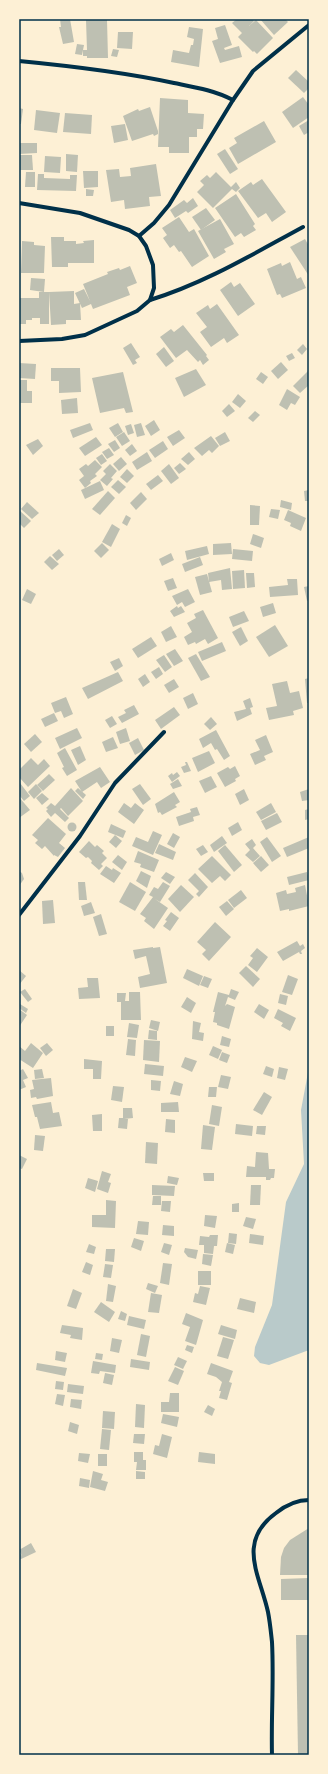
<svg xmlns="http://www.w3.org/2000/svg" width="328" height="1774" font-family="'PT Sans Narrow',sans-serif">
<rect width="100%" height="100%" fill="#fdf0d5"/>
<path fill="#b9caca" d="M309,1067V1350L269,1365L260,1363L254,1356L255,1347L272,1305L286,1202L304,1164L301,1110Z"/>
<g fill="#bec0b2">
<path d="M60,19H70L74,42L63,44L59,27H61Z"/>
<path d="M88,19L107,20L108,58H87V56H83V50H87L86,20Z"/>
<path d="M237,19H251L254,21L249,26L256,20L273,38L257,54L254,51L253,52L238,37L242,33L232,23Z"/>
<path d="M260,19H285L288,22L274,35Z"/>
<path d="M225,25L232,45L224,48L225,50L239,46L242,57L220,63L212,41L218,39L215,28Z"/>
<path d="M189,27L203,29L199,67L171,62L173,50L189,53L191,45H193L194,39L187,37Z"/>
<path d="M118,32H133L132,49L117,48Z"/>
<path d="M77,44L84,45L82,55L75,54Z"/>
<path d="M113,49L119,50L117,57L111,56Z"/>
<path d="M296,70L309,82V88L304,93L288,78Z"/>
<path d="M303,97L309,105V117L293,128L282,112Z"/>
<path d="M160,98L188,100V113L204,114L203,129H197V137H189V153H169V147H158Z"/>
<path d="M150,107L158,131V134L154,136L153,134L132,141L123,116L138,109L139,111Z"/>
<path d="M19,108L23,109L21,124H19Z"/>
<path d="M36,110L60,113L57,133L34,130Z"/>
<path d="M65,113L92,115L91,134L63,132Z"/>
<path d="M309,120V132L304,135L299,126Z"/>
<path d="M264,121L276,142L238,164L229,148L237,143L234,138Z"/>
<path d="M125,124L128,140L114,143L111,126Z"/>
<path d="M19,143H37V153L19,154Z"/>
<path d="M225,149L238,169L230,174L217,154Z"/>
<path d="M66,154L78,155L77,172L66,171Z"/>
<path d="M19,155H32L33,170H19Z"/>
<path d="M45,156L61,157L60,173L44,172Z"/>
<path d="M156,164L161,196L149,197L150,206L125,209L124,200L111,202L106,170L119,169L120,177L131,176L130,168Z"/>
<path d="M83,171H98V187L84,188Z"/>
<path d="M26,172H35V187H25Z"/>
<path d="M216,172L231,187L236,182L240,188L236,192L232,189L213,208L197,192L204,185L200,181L207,175L210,178Z"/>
<path d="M38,174H44V178L70,179V175H77L76,191L37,190Z"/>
<path d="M262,179L286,212L272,222L266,213L258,218L238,191L251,182L253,185Z"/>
<path d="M86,189L94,190L93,196H86Z"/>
<path d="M236,194L255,224L253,226L256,230L244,237L241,233L235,237L215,208Z"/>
<path d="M193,198L198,206L188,213L186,211L175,218L170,210L184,200L187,203Z"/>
<path d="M206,208L215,220L201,230L192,217Z"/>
<path d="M179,217L189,232L194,229L209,256L192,267L181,251L179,252L174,245L170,248L163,238L167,235L162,228Z"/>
<path d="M220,219L234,244L224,249L226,252L214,259L198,231Z"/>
<path d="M51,237H64V241H76V244L84,243L83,241L94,240V263H68V267H52Z"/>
<path d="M305,239L309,246V276L290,247Z"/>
<path d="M22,241L34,242V245L45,246L44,273H21Z"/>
<path d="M290,262L297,279L301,277L306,288L282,298L280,294L277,295L267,269L281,263L282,266Z"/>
<path d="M130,266L137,283L127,287L130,295L93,309L91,304L82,308L75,293L84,289L90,301L83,284L108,274L107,272L119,268L120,270Z"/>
<path d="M31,278L45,279L44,292L30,290Z"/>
<path d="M231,282L234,287L240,283L255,304L238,316L220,290Z"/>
<path d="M74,291V304L80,303L81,320H66V324L51,325L49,292Z"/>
<path d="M39,292H49V324H40V318H32V320H26V324H19V298H39Z"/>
<path d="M217,304L239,335L227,343L224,338L211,347L200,332L207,327L196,313L208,305L210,309Z"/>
<path d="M183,325L207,355L206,356L209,360L203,365L200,360L198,362L187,350L176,358L160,337L171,329L174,332Z"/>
<path d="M131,343L140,357L135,360L137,363L133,365L123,348Z"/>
<path d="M303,344L307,349L302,355L297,350Z"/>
<path d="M164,347L174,361L166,367L156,354Z"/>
<path d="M292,353L295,358L289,361L286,356Z"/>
<path d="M281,362L288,370L278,379L271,371Z"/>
<path d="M19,363L36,364L35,379L19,378Z"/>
<path d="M51,368H80L81,392L59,393V381H51Z"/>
<path d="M196,369L206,385L184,397L175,378Z"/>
<path d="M308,371L309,385L300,393L293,386Z"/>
<path d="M123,372L133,412L126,413L124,408L100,413L92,378Z"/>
<path d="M261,372L268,377L263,384L256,379Z"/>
<path d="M19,380H27V391H32V403H19Z"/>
<path d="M287,389L300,397L295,405L291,403L287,410L279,405Z"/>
<path d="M238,394L246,401L240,408L232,402Z"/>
<path d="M77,398L78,413L62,414L61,400Z"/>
<path d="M229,404L235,411L227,417L222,411Z"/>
<path d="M255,411L260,415L253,422L248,418Z"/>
<path d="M154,420L160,430L151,436L145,426Z"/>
<path d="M90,423L93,430L73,438L70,430Z"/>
<path d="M118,423L123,432L115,437L109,428Z"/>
<path d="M141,423L145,435L137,437L134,425Z"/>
<path d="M131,424L134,433L128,435L125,426Z"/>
<path d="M179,430L185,438L173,446L167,437Z"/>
<path d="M124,432L130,441L122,446L116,437Z"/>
<path d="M225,432L230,441L220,446L215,438Z"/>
<path d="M211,436L219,446L212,453L209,450L202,456L194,448Z"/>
<path d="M96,437L102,445L85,456L79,448Z"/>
<path d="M38,439L43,446L33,455L26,445Z"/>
<path d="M115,440L120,448L114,452L108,444Z"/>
<path d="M163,441L168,449L155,458L149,450Z"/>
<path d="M132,444L137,451L130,456L125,450Z"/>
<path d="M109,448L114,455L107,459L102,452Z"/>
<path d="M147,452L152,461L137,470L132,462Z"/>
<path d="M189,452L195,459L188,465L181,459Z"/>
<path d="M102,454L107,461L101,465L96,458Z"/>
<path d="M121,457L127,464L119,471L113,464Z"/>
<path d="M95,460L102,467L95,474L97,476L90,481L91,483L85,488L79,480L84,476L79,469L86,464L88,466Z"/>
<path d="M180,463L186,469L179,474L174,468Z"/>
<path d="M110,464L117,471L111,478L113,479L107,486L100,480L106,474L103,471Z"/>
<path d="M169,464L179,478L171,484L161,471Z"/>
<path d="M127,469L134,476L127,483L120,477Z"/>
<path d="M158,475L163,481L151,490L146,484Z"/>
<path d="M118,480L126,487L119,494L111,487Z"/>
<path d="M100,481L104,490L85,499L81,490Z"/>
<path d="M309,490V501H305L304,491Z"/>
<path d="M108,491L115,498L100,515L92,509Z"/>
<path d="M141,492L147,499L136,510L130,503Z"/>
<path d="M281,500L292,503L291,510L280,507Z"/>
<path d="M27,502L39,513L32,519L21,509Z"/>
<path d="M250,505L260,506L259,525H250Z"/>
<path d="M271,509L280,510L278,519L269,517Z"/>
<path d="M19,510L31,521L24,528L19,523Z"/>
<path d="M288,510L306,518L301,531L290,526L291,523L284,520Z"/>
<path d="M126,515L131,518L127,526L122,523Z"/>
<path d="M112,524L120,529L111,547L102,542Z"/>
<path d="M253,534L264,538L261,548L250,544Z"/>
<path d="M102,543L109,550L101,558L94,551Z"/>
<path d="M231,543L232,554L213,555V544Z"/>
<path d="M207,546L209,554L187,560L185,551Z"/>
<path d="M59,549L64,555L57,561L52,555Z"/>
<path d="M233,549L253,551L252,561L232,559Z"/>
<path d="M171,553L174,560L162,566L159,559Z"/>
<path d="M50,556L59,564L52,570L44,562Z"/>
<path d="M200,557L203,565L185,572L182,564Z"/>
<path d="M230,568L232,589L222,590L221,580L209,582L208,573Z"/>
<path d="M244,570L245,588L233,589L232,571Z"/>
<path d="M246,573H254L255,587L247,588Z"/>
<path d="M207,574L212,592L200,595L195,577Z"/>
<path d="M173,578L177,588L168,591L164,581Z"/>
<path d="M287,579H297L298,595L270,597L269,587L288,585Z"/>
<path d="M309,586V600L307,601L304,587Z"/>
<path d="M27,589L36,594L31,604L22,600Z"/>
<path d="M188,589L195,602L185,607L182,602L177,605L172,596Z"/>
<path d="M273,603L276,613L263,617L260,607Z"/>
<path d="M177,606L178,608L181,606L185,612L174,617L170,611Z"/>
<path d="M203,610L218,638L208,644L205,639L196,644L195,642L188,645L184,637L192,632L187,623L196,618L194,614Z"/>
<path d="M244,611L249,621L233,627L229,617Z"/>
<path d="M275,625L288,646L269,657L256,637Z"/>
<path d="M171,626L177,637L166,642L161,632Z"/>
<path d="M241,627L248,641L240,646L232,632Z"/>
<path d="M151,637L157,646L138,658L132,649Z"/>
<path d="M222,642L226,651L202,661L198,652Z"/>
<path d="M175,649L183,661L174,666L166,654Z"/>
<path d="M196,654L210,677L201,681L188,658Z"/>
<path d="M164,655L172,667L165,672L156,660Z"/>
<path d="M119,658L123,666L115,671L110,662Z"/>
<path d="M159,667L163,674L156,679L151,672Z"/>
<path d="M118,672L123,681L88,699L82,688Z"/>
<path d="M145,674L150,682L143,687L138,679Z"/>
<path d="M309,678V703H307L305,679Z"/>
<path d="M174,679L179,687L169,693L164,685Z"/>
<path d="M287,681L290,693L299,691L303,708L293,711L294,715L269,720L266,708L277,706L272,684Z"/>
<path d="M193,693L198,704L188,709L183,698Z"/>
<path d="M66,697L73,714L64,718L61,711L55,713L51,703Z"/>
<path d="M250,698L253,707L250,708L252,714L237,721L234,712L246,709L243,701Z"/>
<path d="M134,705L139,714L122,723L118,717L126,713L124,710Z"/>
<path d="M174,707L180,715L161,729L155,720Z"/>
<path d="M54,713L58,721L45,727L41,719Z"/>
<path d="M112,716L117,724L110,728L105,720Z"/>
<path d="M211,717L217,724L210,730L204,724Z"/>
<path d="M77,728L82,738L60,749L55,738Z"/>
<path d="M126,728L130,741L120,744L116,732Z"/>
<path d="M216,730L230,756L224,760L217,749L215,750L211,743L203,748L199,739Z"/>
<path d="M35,734L42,742L31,752L24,744Z"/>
<path d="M266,735L273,752L264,756L266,760L255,765L250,754L260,750L255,740Z"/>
<path d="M113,737L118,748L106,752L102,742Z"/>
<path d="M138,738L144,750L135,755L129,743Z"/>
<path d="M80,746L86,760L78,765L71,750Z"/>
<path d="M65,748L77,770L67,776L62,768L64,767L57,753Z"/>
<path d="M209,751L215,763L198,772L192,758Z"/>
<path d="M31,758L38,765L44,759L50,766L28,787L19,777V770Z"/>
<path d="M185,762H187L191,771L184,773L181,767L186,765Z"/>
<path d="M235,766L240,776L235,779L236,781L225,787L217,773L228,767L230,769Z"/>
<path d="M100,767L110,782L101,788L97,782L82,792L75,781Z"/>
<path d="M177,772L180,776L172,782L168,776L172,773L173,775Z"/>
<path d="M49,774L55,780L43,791L37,785Z"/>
<path d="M211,776L217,787L205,793L199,781Z"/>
<path d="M178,779L182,786L173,789L170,784Z"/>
<path d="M20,783L30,796L24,801L19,795Z"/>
<path d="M36,784L42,791L34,799L28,792Z"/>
<path d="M140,784L151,799L143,805L132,789Z"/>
<path d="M71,788L83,801L68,816L61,808L60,809L69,818L65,822L55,813L51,817L46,811L48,809L46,808L51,803L55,806Z"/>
<path d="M78,788L86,795L83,799L75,791Z"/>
<path d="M244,789L249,800L240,805L235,794Z"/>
<path d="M309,789V800L302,801L300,792Z"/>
<path d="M174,792L180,802L175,805L177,807L162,815L160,812L158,813L155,804Z"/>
<path d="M42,793L49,799L42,805L36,798Z"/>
<path d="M19,797L30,810L19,818Z"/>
<path d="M124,803L131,808L135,803L144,810L134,824L118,812Z"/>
<path d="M271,803L276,812L261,820L256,812Z"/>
<path d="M197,807L200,815L193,817L194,821L179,826L176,817L191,812L190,809Z"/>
<path d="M309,809V819L305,820V810Z"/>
<path d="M277,813L282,822L266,830L261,821Z"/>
<path d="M48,818L66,834L59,843L65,848L58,857L54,855V856L45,846L42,849L35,843L38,840L32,835Z"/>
<path d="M238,822L242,830L232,836L228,828Z"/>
<circle cx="72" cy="827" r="4.5"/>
<path d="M111,824L126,831L123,838L108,832Z"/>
<path d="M153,831L162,835L153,855L132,846L136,837L148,842Z"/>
<path d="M173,833L180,837L174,848L167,844Z"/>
<path d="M115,835L122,841L116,848L109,842Z"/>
<path d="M222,836L227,843L214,852L210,845Z"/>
<path d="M267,837L281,856L272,862L260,842Z"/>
<path d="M309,837V848L287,857L283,848Z"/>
<path d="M252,839L256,845L253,848L260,856L253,862L245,855L250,850L245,844Z"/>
<path d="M89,841L95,847L97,845L104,851L102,853L107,858L101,864L103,866L99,870L91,863L92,861L88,857L86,858L79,852Z"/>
<path d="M159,844L176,852L173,860L155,853Z"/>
<path d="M203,845L208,852L201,856L196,849Z"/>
<path d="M225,845L242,865L234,872L218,851Z"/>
<path d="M138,851L159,860L154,872L140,867L141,864L134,862Z"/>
<path d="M118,855L127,862L122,870L112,862Z"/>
<path d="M212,856L231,875L225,881L220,876L212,883L198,869Z"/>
<path d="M261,856L269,865L261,872L253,863Z"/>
<path d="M106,866L112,870L113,868L121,873L114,883L100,874Z"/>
<path d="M19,871L22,873L24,879L19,886Z"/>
<path d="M141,871L151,876L147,888L136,881Z"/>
<path d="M166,872L175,877L170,884L161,878Z"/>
<path d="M307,872L309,880L289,885L287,877Z"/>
<path d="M195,873L208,887L199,897L196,894L199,891L188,880Z"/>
<path d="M78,882H85L87,900H79Z"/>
<path d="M130,882L146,892L135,911L119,902Z"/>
<path d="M163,882L170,886L160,902L155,899L168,908L154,929L144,921L146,918L140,914L153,897L149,895L154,887L158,889Z"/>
<path d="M181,885L194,897L180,912L168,899Z"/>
<path d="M305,885L309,906L289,911V909L280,911L276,893L286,890L287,894L296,892L295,888Z"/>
<path d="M241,890L247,898L234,908L228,900Z"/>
<path d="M53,900L55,923L43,924L42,901Z"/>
<path d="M227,901L234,909L226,916L219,907Z"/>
<path d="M91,902L95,913L84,916L81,906Z"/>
<path d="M171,912L179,918L170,931L163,926L167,921L165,920Z"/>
<path d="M101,914L107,934L99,936L93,917Z"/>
<path d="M215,922L231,937L209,961L202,954L206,950L197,942Z"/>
<path d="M297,941L300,946L303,944L305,948L301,951L302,954H300L299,952L283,961L277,952Z"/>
<path d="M153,947V948L160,947L167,983L140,988L138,977L150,974L146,956L135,959L133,950Z"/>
<path d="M257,948L268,957L257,972L248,965L253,958L250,956Z"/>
<path d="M246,966L260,979L253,987L239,973Z"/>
<path d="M187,969L203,976L199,986L183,978Z"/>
<path d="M19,970L26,976L19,985Z"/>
<path d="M288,975L298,979L292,995L282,992Z"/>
<path d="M204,976L212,979L208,988L200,985Z"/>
<path d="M87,978H98L100,998L79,999L78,988L88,987Z"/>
<path d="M25,989L32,999L28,1002L20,992Z"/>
<path d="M231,989L239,992L235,1000L228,997L225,1006L227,1004L235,1007L229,1029L217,1025V1023L213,1022L215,1012H213L218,992L229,995Z"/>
<path d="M129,992H140L141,1020H121V1002H117V993H126L125,1001H129Z"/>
<path d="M280,994L288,996L286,1005L278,1003Z"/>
<path d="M187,997L196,1003L191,1013L181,1007Z"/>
<path d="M20,1004L28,1009L26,1013L19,1008Z"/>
<path d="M259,1004L269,1010L264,1019L254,1012Z"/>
<path d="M19,1009L27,1015L19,1027Z"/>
<path d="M278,1009L296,1018L290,1031L281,1026L283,1023L274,1018Z"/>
<path d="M151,1020L160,1022L158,1031L149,1028Z"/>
<path d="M193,1021L201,1023L199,1032L204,1033L203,1041L192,1039Z"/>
<path d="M129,1023L139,1025L137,1038L127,1037Z"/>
<rect x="106" y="1026" width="8" height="10"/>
<path d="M149,1030L157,1031V1040L148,1039Z"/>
<path d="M222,1036L231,1039L229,1047L220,1045Z"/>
<path d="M128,1039L136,1040L135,1056L126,1055Z"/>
<path d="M144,1040L160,1041L159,1062L143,1060Z"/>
<path d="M31,1043L43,1053L33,1068L19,1059V1046L25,1051Z"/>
<path d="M47,1043L53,1050L46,1056L40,1048Z"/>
<path d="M213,1046L222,1050L218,1059L209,1055Z"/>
<path d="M222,1052L230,1055L227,1063L219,1060Z"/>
<path d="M185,1057L197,1061L192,1072L181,1067Z"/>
<path d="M84,1059L102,1061L101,1079H93V1069H84Z"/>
<path d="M145,1064L164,1066L163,1076L144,1074Z"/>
<path d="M266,1066L274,1069L272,1077L263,1074Z"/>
<path d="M279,1067L288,1069L285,1080L277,1078Z"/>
<path d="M23,1069L28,1078L23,1080L26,1087L19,1090V1071Z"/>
<path d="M42,1069L44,1078L35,1079L34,1070Z"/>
<path d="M221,1075L231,1077L228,1089L218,1087Z"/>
<path d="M51,1078L53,1096L37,1099L36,1097L31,1098L30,1090L34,1089L32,1080Z"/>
<path d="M151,1080L161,1081L160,1091L151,1090Z"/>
<path d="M174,1081L183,1084L180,1096L170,1094Z"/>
<path d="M113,1086L124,1087L122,1102L111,1100Z"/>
<path d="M209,1087H217L216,1097H208Z"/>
<path d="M264,1092L272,1097L262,1115L253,1110Z"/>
<path d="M51,1102L53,1113L59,1112L62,1126L40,1129L37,1117H35L32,1105Z"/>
<path d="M178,1102L179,1112H161V1103Z"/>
<path d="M212,1105L222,1107L219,1126L209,1124Z"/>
<path d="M123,1108H132L133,1118L124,1119H128L127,1129L118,1128L119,1118H123Z"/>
<path d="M102,1114V1131H93L92,1115Z"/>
<path d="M166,1119L175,1120V1133L165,1132Z"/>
<path d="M236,1124L253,1126L252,1136L235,1134Z"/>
<path d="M203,1125L215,1127L212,1150L201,1149Z"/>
<path d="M257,1126H266L265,1135L256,1134Z"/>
<path d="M35,1135L45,1136L43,1151L34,1150Z"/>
<path d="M146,1142L158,1143L157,1164L145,1163Z"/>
<path d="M256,1152L268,1153L269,1169H275L274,1178H271L270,1180H266V1177H246L247,1166L255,1167Z"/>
<path d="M19,1155L27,1159L22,1169L19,1168Z"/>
<path d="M102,1171L111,1174L108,1182L111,1183L108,1193L97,1189Z"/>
<path d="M203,1173H214V1181H204Z"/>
<path d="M168,1176L179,1178L177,1185L167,1183Z"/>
<path d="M88,1178L98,1181L95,1192L85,1188Z"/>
<path d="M152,1185L175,1186L174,1196L152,1195Z"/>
<path d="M251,1185H261L260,1205H250Z"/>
<path d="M153,1196H161V1205H152Z"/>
<path d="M106,1200L116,1201L115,1228L92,1227V1215H106Z"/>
<path d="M162,1201H171L170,1212L161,1211Z"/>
<path d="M239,1203V1212H232V1204Z"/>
<path d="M205,1215L217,1216L215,1228L204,1226Z"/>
<path d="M246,1217L256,1219L253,1229L243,1226Z"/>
<path d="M138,1221L149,1222L148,1235L136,1234Z"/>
<path d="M163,1225L174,1226V1236L162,1235Z"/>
<path d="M229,1233L237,1234L236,1244L228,1243Z"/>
<path d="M250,1234L264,1236L263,1245L249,1243Z"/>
<path d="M210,1235H218L217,1246H214L213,1254L204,1253V1245H199L200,1236L209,1237Z"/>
<path d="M134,1238L144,1241L141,1251L131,1247Z"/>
<path d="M164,1243L172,1245L169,1255L161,1252Z"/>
<path d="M227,1243L235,1245L233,1254L225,1252Z"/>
<path d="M89,1244L96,1247L94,1254L86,1252Z"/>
<path d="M185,1248L198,1250L196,1259L188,1257L184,1252Z"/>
<path d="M106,1249H115L114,1262L105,1261Z"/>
<path d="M203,1254L213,1255L211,1266L202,1264Z"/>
<path d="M86,1262L93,1265L90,1275L82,1272Z"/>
<path d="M163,1263L172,1264L169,1285L160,1283Z"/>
<path d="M105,1264L113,1265L111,1278L103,1277Z"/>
<rect x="198" y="1271" width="13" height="14"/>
<path d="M148,1283L158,1286L155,1293L146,1289Z"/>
<path d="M108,1284L116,1286L113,1302L106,1301Z"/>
<path d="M200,1286L210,1288L206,1305L193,1302L195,1293L198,1294Z"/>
<path d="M73,1289L82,1293L76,1309L67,1306Z"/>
<path d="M151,1293L162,1295L159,1313L148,1312Z"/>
<path d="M240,1298L256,1302L254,1313L237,1309Z"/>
<path d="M101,1302L115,1312L109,1322L94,1312Z"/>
<path d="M121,1311L127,1314L125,1321L118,1319Z"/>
<path d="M186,1313L203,1320L196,1345L185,1341L190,1327L182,1324Z"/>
<path d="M129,1316L146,1320L144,1329L127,1325Z"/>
<path d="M62,1325L83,1328L82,1340L70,1338L71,1335L60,1333Z"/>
<path d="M221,1325L237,1330L235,1339L218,1334Z"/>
<path d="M141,1334L150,1336L146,1357L137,1355Z"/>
<path d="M223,1337L234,1340L228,1359L217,1356Z"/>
<path d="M112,1338L122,1340L119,1353L110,1351Z"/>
<path d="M187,1345L194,1347L192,1353L185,1350Z"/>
<path d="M56,1351L67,1353L65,1362L55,1360Z"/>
<path d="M96,1353L103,1354L102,1360L95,1359Z"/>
<path d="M178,1357L187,1361L183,1369L174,1365Z"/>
<path d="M131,1359L150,1362L149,1370L130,1367Z"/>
<path d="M93,1361L116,1365L115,1373L100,1371L99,1374L91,1373Z"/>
<path d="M37,1363L67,1368L65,1376L36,1370Z"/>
<path d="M211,1363L233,1371L229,1382L232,1383L227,1400L219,1398L221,1391H219L222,1382L216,1377L207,1374Z"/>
<path d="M175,1367L184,1371L178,1385L168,1381Z"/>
<path d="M105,1373L114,1375L112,1385L103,1383Z"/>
<path d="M56,1381L64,1382L63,1390L55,1389Z"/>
<path d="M68,1384L84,1386L83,1394L67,1392Z"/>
<path d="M170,1393H179V1412H161V1402H169Z"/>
<path d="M57,1394L65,1395L63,1406L55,1404Z"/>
<path d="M71,1399L82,1400L81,1409L70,1407Z"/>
<path d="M136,1404L145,1405L144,1428L135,1427Z"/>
<path d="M208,1405L215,1409L212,1416L204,1412Z"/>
<path d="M103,1411L115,1412L114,1429L102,1428Z"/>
<path d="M163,1414L179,1417L177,1427L161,1423Z"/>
<path d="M70,1422L79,1425L77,1434L68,1431Z"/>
<path d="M102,1429L111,1430L109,1450L100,1449Z"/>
<path d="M134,1434H145L144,1444L133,1443Z"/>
<path d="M162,1434L172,1437L167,1458L153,1454L155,1445L159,1446Z"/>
<path d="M134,1452H143V1460H146V1470H136L137,1462H134Z"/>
<path d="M199,1452L215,1454V1464L198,1462Z"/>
<path d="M79,1453L90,1454L88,1463L78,1461Z"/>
<rect x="98" y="1454" width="9" height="12"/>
<path d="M93,1471L103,1474L101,1480L108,1482L105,1491L90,1487Z"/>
<path d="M136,1471L145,1472V1479H136Z"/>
<path d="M80,1478L90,1480L89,1488L79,1486Z"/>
<path d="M309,1528V1575H280L281,1557L284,1548L290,1540Z"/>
<path d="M31,1543L36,1552L19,1560V1552L22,1556L19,1550Z"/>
<path d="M309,1578V1600H281V1579Z"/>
<path d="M296,1635H309V1755H298Z"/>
</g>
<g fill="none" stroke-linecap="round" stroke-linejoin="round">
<g stroke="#003049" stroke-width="4">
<path d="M19,61C71,66 123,72 174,83C194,87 214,90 233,100"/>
<path d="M19,203L80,213L129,230L139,236L146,246L153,265L154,288L150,300L137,311L85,335L62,339L19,341"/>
<path d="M139,236L154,223L169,205L233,100L253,71L309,25"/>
<path d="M150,300C205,283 253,254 303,227"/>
<path d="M19,915L80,836L115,783L164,732"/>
<path d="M272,1755C271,1718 274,1680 272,1642C271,1633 270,1622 268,1612C260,1575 236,1542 276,1513C286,1505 297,1500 309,1500"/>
</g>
</g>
<rect width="328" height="1774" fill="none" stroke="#fdf0d5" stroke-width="40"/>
<rect x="20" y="20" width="288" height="1734" fill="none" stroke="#003049" stroke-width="1.5"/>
</svg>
